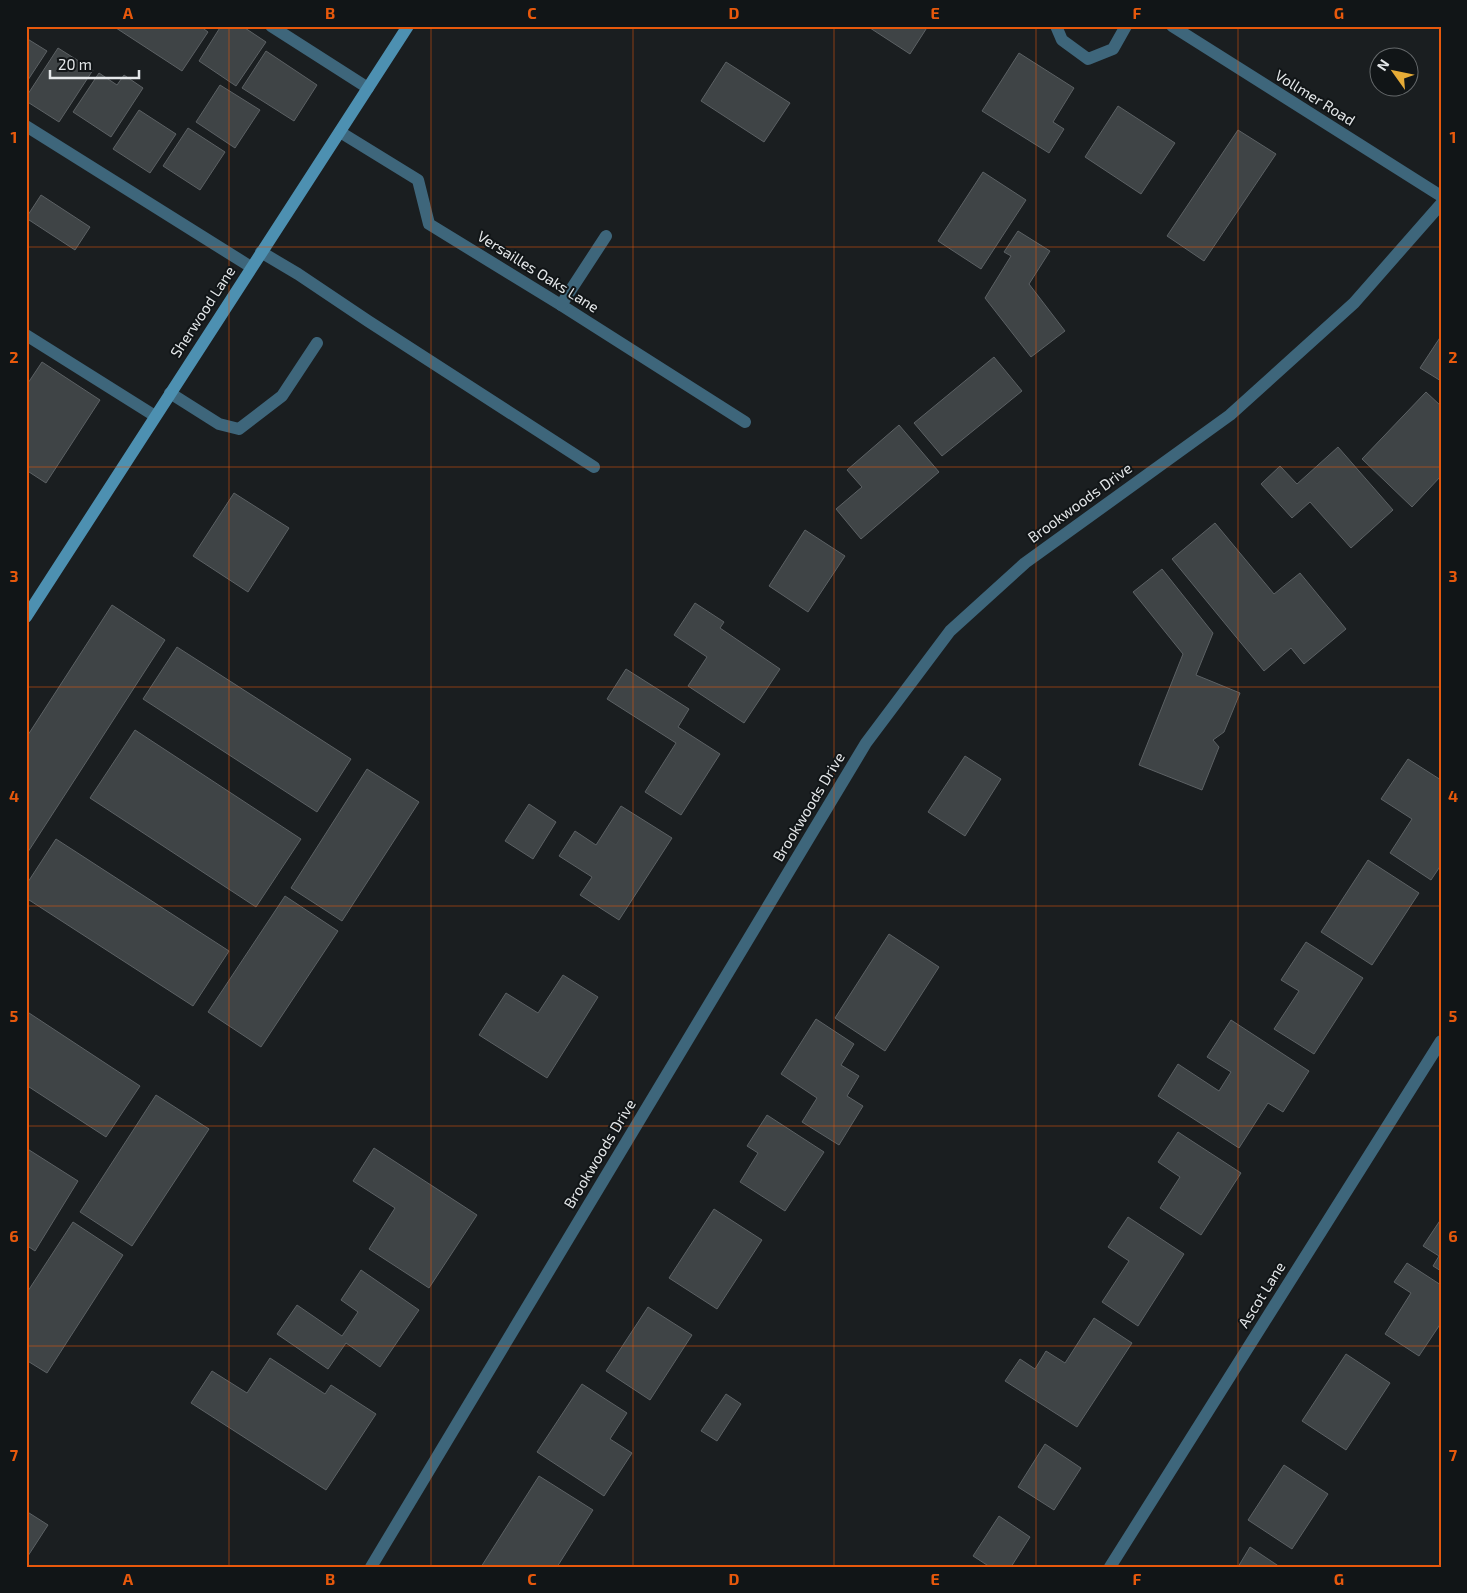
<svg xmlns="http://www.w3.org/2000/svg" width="1467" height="1593" font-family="'Exo 2',sans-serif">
<rect width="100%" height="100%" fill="#1a1e20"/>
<g fill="#3f4446" stroke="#5c6164">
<path d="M113,26H200L208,32L182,71Z"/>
<path d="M221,26H242L266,42L236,86L199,61Z"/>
<path d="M867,26H928L910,54Z"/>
<path d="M26,38L47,51L26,83Z"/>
<path d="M58,48L93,70L59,122L26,101V97Z"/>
<path d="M266,51L317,85L294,121L242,88Z"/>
<path d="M1019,53L1074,88L1053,122L1064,129L1049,153L982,111Z"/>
<path d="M726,62L790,103L764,142L701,101Z"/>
<path d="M99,73L117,85L124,75L143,88L111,137L73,112Z"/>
<path d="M220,85L260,110L235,148L196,122Z"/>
<path d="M1118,106L1175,143L1141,194L1085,157Z"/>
<path d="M139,110L176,134L150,173L113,149Z"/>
<path d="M188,128L225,152L200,190L163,166Z"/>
<path d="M1238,130L1276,154L1204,261L1167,236Z"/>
<path d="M983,172L1026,200L981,269L938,241Z"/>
<path d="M41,195L90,227L75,250L26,218Z"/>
<path d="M1018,231L1050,251L1029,284L1065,331L1031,357L985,298L1011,256L1004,252Z"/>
<path d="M1441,336V381L1420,368Z"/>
<path d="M994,357L1022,391L942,456L914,423Z"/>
<path d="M42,362L100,400L46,483L26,470V386Z"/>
<path d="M1426,392L1441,406V476L1412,507L1362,459Z"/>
<path d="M899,425L939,472L861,539L836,509L862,487L847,470Z"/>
<path d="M1338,447L1393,510L1351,548L1310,502L1292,518L1261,484L1280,466L1297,484Z"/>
<path d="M234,493L289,528L248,592L193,556Z"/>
<path d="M1215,523L1274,594L1300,573L1346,629L1304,664L1291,648L1264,671L1172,559Z"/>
<path d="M805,530L845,556L808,612L769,586Z"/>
<path d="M1162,569L1213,633L1196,675L1240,693L1224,732L1213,740L1219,747L1202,790L1139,765L1183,654L1133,592Z"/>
<path d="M695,603L724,622L720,628L780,669L744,723L688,686L707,657L674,635Z"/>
<path d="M112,605L165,640L26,855V738Z"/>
<path d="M177,647L351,759L317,812L143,699Z"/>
<path d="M626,669L689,709L678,727L720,754L681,815L645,792L676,743L607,699Z"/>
<path d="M135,730L301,839L256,907L90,798Z"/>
<path d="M965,756L1001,779L965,836L928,812Z"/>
<path d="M1408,759L1441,780V865L1431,880L1390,853L1412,819L1381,799Z"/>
<path d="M367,769L419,802L342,921L291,888Z"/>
<path d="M529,804L556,822L533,859L505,841Z"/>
<path d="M621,806L672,838L619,920L580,895L592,877L559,856L575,831L596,845Z"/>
<path d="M56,839L229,951L193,1006L26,898V885Z"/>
<path d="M1368,860L1419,893L1372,965L1321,932Z"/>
<path d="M285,896L338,931L261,1047L208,1012Z"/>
<path d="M889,934L939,967L885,1051L835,1018Z"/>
<path d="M1306,942L1363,978L1314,1054L1274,1029L1299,991L1281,980Z"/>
<path d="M563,975L598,997L547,1078L479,1035L506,993L538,1013Z"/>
<path d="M26,1011L140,1086L106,1137L26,1085Z"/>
<path d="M816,1019L854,1044L841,1065L859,1076L847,1096L863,1106L839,1145L802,1122L817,1098L781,1074Z"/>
<path d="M1231,1020L1309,1071L1283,1112L1268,1103L1239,1148L1158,1096L1178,1064L1219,1091L1231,1072L1207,1057Z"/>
<path d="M156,1095L209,1129L132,1246L80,1212Z"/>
<path d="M767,1115L824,1152L785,1211L740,1182L758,1153L747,1146Z"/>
<path d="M1178,1132L1241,1173L1201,1235L1160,1208L1180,1177L1158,1162Z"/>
<path d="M26,1148L78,1181L35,1251L26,1245Z"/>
<path d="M374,1148L477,1215L429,1288L369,1249L395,1208L353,1181Z"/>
<path d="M714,1209L762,1240L717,1309L669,1278Z"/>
<path d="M1128,1217L1184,1254L1138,1326L1102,1302L1129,1261L1108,1247Z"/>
<path d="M1441,1219V1271L1433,1266L1439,1256L1423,1246Z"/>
<path d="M73,1222L123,1255L47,1373L26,1360V1294Z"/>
<path d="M1407,1263L1441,1285V1323L1419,1356L1385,1334L1411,1293L1394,1282Z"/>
<path d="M361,1270L419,1310L380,1367L346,1343L328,1369L277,1334L297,1305L342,1336L358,1312L341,1300Z"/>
<path d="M648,1307L692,1335L650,1400L606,1371Z"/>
<path d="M1094,1318L1132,1343L1077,1427L1005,1381L1020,1359L1035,1369L1046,1351L1065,1363Z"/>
<path d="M1346,1354L1390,1383L1346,1450L1302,1421Z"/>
<path d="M270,1358L325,1394L331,1385L376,1414L326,1490L191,1403L212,1371L247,1393Z"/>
<path d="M582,1384L627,1413L610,1439L632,1453L604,1496L537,1452Z"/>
<path d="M726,1394L741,1404L717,1441L701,1431Z"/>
<path d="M1045,1444L1081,1468L1054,1510L1018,1487Z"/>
<path d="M1284,1465L1328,1494L1292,1549L1248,1520Z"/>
<path d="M539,1476L593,1510L557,1567H481Z"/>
<path d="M26,1511L48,1525L26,1559Z"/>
<path d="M999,1516L1030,1537L1011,1567H990L973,1556Z"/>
<path d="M1250,1547L1280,1567H1238Z"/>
</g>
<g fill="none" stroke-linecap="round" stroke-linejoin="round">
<g stroke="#3e667b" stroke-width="12">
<path d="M271,26L368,88"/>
<path d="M1056,26L1062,40L1088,59L1113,49L1126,26"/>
<path d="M26,126L251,267"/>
<path d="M261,252L298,274L368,321L594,467"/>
<path d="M26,335L155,416"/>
<path d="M170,393L219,424L239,429L282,396L317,343"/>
</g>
<g stroke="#3e667b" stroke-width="12">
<path d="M1172,26L1441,196"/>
<path d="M340,132L418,180L429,224L561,305L745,422"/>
<path d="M561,305L606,236"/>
<path d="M371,1567L866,743L950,631L1025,563L1230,415L1354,303L1441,204"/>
<path d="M1110,1567L1441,1041"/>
</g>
<path stroke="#4d90b1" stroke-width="12" d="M26,617L408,26"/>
</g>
<path fill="none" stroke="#e8590c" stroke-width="1" stroke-opacity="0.55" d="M229,26V1567M431,26V1567M633,26V1567M834,26V1567M1036,26V1567M1238,26V1567M26,247H1441M26,467H1441M26,687H1441M26,906H1441M26,1126H1441M26,1346H1441"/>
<g text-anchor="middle" stroke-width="4" stroke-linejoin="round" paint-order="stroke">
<g font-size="15" fill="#e4e7e9" stroke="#111517">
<text transform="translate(1315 98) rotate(32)" y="5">Vollmer Road</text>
<text transform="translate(538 272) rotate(32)" y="5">Versailles Oaks Lane</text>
<text transform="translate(203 312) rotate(-57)" y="5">Sherwood Lane</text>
<text transform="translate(1080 503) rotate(-36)" y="5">Brookwoods Drive</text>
<text transform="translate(809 807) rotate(-59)" y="5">Brookwoods Drive</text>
<text transform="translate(600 1154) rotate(-59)" y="5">Brookwoods Drive</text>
<text transform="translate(1262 1295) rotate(-58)" y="5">Ascot Lane</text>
</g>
</g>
<rect width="1467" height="1593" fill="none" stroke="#111517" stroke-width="55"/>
<g transform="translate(1394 72) rotate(303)"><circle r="24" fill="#111517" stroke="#65696b"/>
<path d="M0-4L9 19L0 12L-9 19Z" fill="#e7ac37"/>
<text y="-8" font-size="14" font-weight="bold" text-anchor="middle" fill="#e4e7e9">N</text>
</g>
<path d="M50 70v8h89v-8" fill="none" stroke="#e4e7e9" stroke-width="2.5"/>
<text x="58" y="70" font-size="15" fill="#e4e7e9" stroke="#111517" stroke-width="4" paint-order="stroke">20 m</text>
<rect x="28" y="28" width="1412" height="1538" fill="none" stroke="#e8590c" stroke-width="2"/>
<g font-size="16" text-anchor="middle" font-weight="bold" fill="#e8590c">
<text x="128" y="19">A</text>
<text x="330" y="19">B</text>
<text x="532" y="19">C</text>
<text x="734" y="19">D</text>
<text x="935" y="19">E</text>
<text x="1137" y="19">F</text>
<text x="1339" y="19">G</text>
<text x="14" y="143">1</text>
<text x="1453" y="143">1</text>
<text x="14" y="363">2</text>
<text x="1453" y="363">2</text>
<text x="14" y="582">3</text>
<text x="1453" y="582">3</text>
<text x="14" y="802">4</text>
<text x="1453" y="802">4</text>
<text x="14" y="1022">5</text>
<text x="1453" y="1022">5</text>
<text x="14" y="1242">6</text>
<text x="1453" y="1242">6</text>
<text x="14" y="1461">7</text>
<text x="1453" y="1461">7</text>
<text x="128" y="1585">A</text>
<text x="330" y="1585">B</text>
<text x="532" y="1585">C</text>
<text x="734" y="1585">D</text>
<text x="935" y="1585">E</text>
<text x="1137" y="1585">F</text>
<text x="1339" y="1585">G</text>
</g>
</svg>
